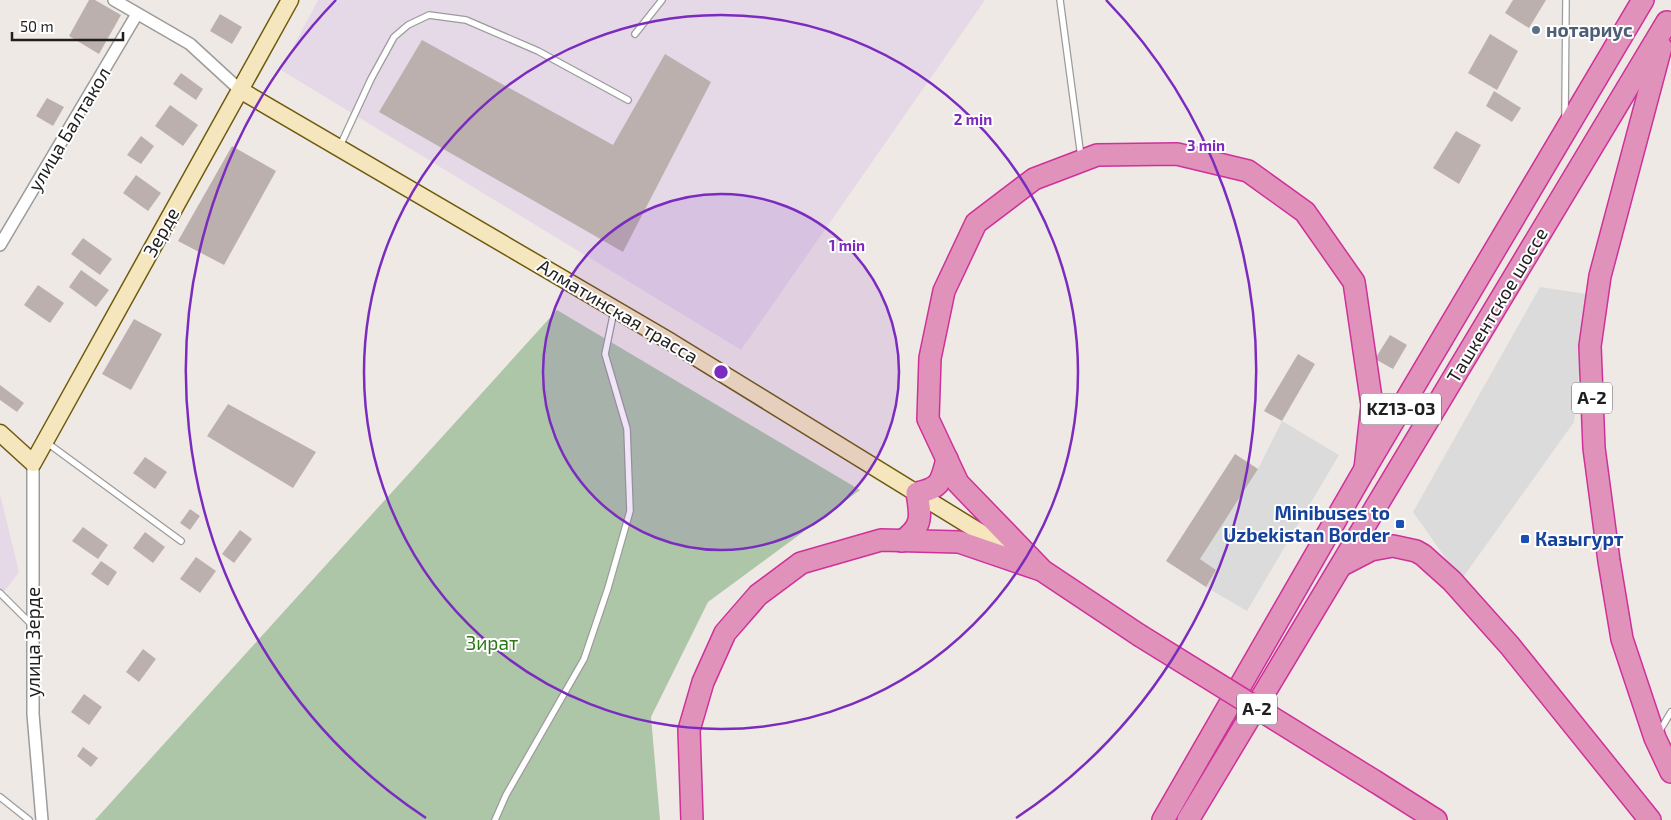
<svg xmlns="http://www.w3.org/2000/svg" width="1671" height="820" font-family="'Exo 2',sans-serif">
<rect width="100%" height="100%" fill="#efe9e5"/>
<g fill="#e5d8e7">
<path d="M318,0H985L741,350L281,70Z"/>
<path d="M0,494L19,572L0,597Z"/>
</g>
<path fill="#adc6a8" d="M557,310L860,490L708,602L651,717L660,820H95Z"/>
<g fill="#dbdbdb">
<path d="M1540,287L1587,294L1574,422L1461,580L1413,512Z"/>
<path d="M1282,421L1339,455L1247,611L1206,587L1216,570L1200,559L1258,469Z"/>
</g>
<g fill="#bcb0af">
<path d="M89,0H95L121,15L99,54L69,36Z"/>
<path d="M1513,0H1546L1529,28L1505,13Z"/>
<path d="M220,14L242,27L232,44L210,31Z"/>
<path d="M1490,34L1518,51L1497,90L1468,73Z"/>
<path d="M422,40L613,145L665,54L711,82L623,252L379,112Z"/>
<path d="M181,73L203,89L196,100L173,84Z"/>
<path d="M1494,91L1521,108L1512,122L1486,106Z"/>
<path d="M47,98L64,107L53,126L36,116Z"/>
<path d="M170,105L198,125L183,146L155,126Z"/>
<path d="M1456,131L1481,145L1459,184L1433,168Z"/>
<path d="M141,136L154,146L141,164L127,155Z"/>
<path d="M232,146L276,171L224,265L178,241Z"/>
<path d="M136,175L161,193L148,211L123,193Z"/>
<path d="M83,238L112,259L100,275L71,254Z"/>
<path d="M81,270L109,290L96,307L69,287Z"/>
<path d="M38,285L64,303L50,323L24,305Z"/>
<path d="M134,319L162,334L131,390L102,374Z"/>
<path d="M1390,335L1407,345L1393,369L1375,359Z"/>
<path d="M1298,354L1315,364L1282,421L1264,411Z"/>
<path d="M0,385L24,403L17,412L0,400Z"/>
<path d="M228,404L316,452L293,488L207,436Z"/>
<path d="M1235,454L1258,469L1200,559L1216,570L1206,587L1166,561Z"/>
<path d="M145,457L167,472L155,489L133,473Z"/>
<path d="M190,509L200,516L190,530L180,523Z"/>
<path d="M83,527L108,545L98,559L72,541Z"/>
<path d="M240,530L252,539L234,563L222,554Z"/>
<path d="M145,532L165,547L153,563L133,548Z"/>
<path d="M196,557L216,571L200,593L180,579Z"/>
<path d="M101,561L117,572L108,586L91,574Z"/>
<path d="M143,649L156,659L139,682L126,672Z"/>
<path d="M84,694L102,707L89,725L71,712Z"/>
<path d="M83,747L98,758L91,767L77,756Z"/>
</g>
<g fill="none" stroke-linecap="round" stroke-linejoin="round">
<g stroke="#9c9c9c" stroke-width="8">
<g id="lane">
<path d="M1060,0L1081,157"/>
<path d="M635,34L662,0"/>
<path d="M1565,115L1566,0"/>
<path d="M340,146L371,79L394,37L408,25L429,15L466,20L538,51L628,100"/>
<path d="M46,442L181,541"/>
<path d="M0,593L32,625"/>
<path d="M1659,732L1671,712"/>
<path d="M0,797L29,820"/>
<path d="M495,820L506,795L584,659L608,588L630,511L627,429L605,354L614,311"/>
</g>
</g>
<g stroke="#9c9c9c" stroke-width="14">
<g id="street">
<path d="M114,0L190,44L240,90"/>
<path d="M0,245L137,14"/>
<path d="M33,463V714L42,820"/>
</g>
</g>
<g stroke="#6f5a0c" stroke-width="19">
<g id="secondary">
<path d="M240,90L671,342L1022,558"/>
<path d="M0,433L33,463L290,0"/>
</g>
</g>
<g stroke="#cf309a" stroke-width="24">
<g id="highway">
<path d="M1661,47L1600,276L1590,346L1594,448L1609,561L1622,639L1655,738L1671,772"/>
<path d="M902,541C923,527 921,516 917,493C941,488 941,482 947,459"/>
<path d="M1342,565L1371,550L1393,546L1416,551L1423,555L1452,581L1510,646L1650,820"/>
<path d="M1139,635L1043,571L958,483L928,419L930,358L944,291L976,223L1034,179L1097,155L1177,154L1248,171L1305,212L1354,282L1372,405L1365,469"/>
<path d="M1376,782L1436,820"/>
<path d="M692,820L689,730L703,682L725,633L758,595L801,563L881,540L959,542L1038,569"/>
<path d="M1163,820L1365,469L1643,0"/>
<path d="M1188,820L1667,22"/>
</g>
</g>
<use href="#lane" stroke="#fff" stroke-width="5.5"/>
<use href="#street" stroke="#fff" stroke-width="11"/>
<use href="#secondary" stroke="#f5e6bd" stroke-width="16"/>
<use href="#highway" stroke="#e192bb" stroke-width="21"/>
<g stroke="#cf309a" stroke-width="24" stroke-linecap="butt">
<path id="highway-bridge" d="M1139,635L1376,782"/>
</g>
<use href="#highway-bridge" stroke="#e192bb" stroke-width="21"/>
</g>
<circle cx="721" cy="372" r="178" fill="#7b2cbf" fill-opacity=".12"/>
<g fill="none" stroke="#7b2cbf" stroke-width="2.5">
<circle cx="721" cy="372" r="178"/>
<circle cx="721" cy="372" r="357"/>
<path d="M426 818A535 535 0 0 1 336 0M1106 0A535 535 0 0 1 1016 818"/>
</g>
<circle fill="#5c6f8a" stroke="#fff" stroke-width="2" cx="1536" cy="30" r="5"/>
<g fill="#1a4fb4" stroke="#fff" stroke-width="2">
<rect x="1395" y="519" width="10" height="10" rx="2.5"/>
<rect x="1520" y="534" width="10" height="10" rx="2.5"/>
</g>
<g text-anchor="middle" stroke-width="4" stroke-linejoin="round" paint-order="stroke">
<g fill="#fff" stroke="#626262" stroke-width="1">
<rect x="1572" y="382.5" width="40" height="31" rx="4"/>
<rect x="1361" y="393.5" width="80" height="31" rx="4"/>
<rect x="1237" y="693.5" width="40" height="31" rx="4"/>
</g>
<g font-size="18" font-weight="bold" fill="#1f1f1f">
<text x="1592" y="404">A-2</text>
<text x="1401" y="415">KZ13-03</text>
<text x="1257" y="715">A-2</text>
</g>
<g font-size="19" font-weight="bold" fill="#4e5e75" stroke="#fff" text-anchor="start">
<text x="1546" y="37">нотариус</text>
</g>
<g font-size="19" fill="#1f1f1f" stroke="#fff">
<text transform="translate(69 129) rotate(-59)" y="7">улица Балтакол</text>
<text transform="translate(161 232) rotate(-61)" y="7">Зерде</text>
<text transform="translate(1497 305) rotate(-59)" y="7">Ташкентское шоссе</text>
<text transform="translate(618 311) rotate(31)" y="7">Алматинская трасса</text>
<text transform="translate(33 642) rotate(-90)" y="7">улица Зерде</text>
</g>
<g font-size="19" font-weight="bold" fill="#164399" stroke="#fff" text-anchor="end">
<text x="1390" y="520">Minibuses to<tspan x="1390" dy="22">Uzbekistan Border</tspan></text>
<text x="1535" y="546" text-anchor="start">Казыгурт</text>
</g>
<g font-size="19" fill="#2b7713" stroke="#fff">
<text x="492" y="650">Зират</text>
</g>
</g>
<circle cx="721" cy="372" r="8" fill="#7b2cbf" stroke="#fff" stroke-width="2.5"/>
<g font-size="15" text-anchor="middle" font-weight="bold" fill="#7b2cbf" stroke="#fff" stroke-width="4" stroke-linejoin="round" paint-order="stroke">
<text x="973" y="125">2 min</text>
<text x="1206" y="151">3 min</text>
<text x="847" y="251">1 min</text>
</g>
<path d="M12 32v8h111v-8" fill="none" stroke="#1f1f1f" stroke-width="2.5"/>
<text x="20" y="32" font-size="15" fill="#1f1f1f" stroke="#ffffff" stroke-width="4" paint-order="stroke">50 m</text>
</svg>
